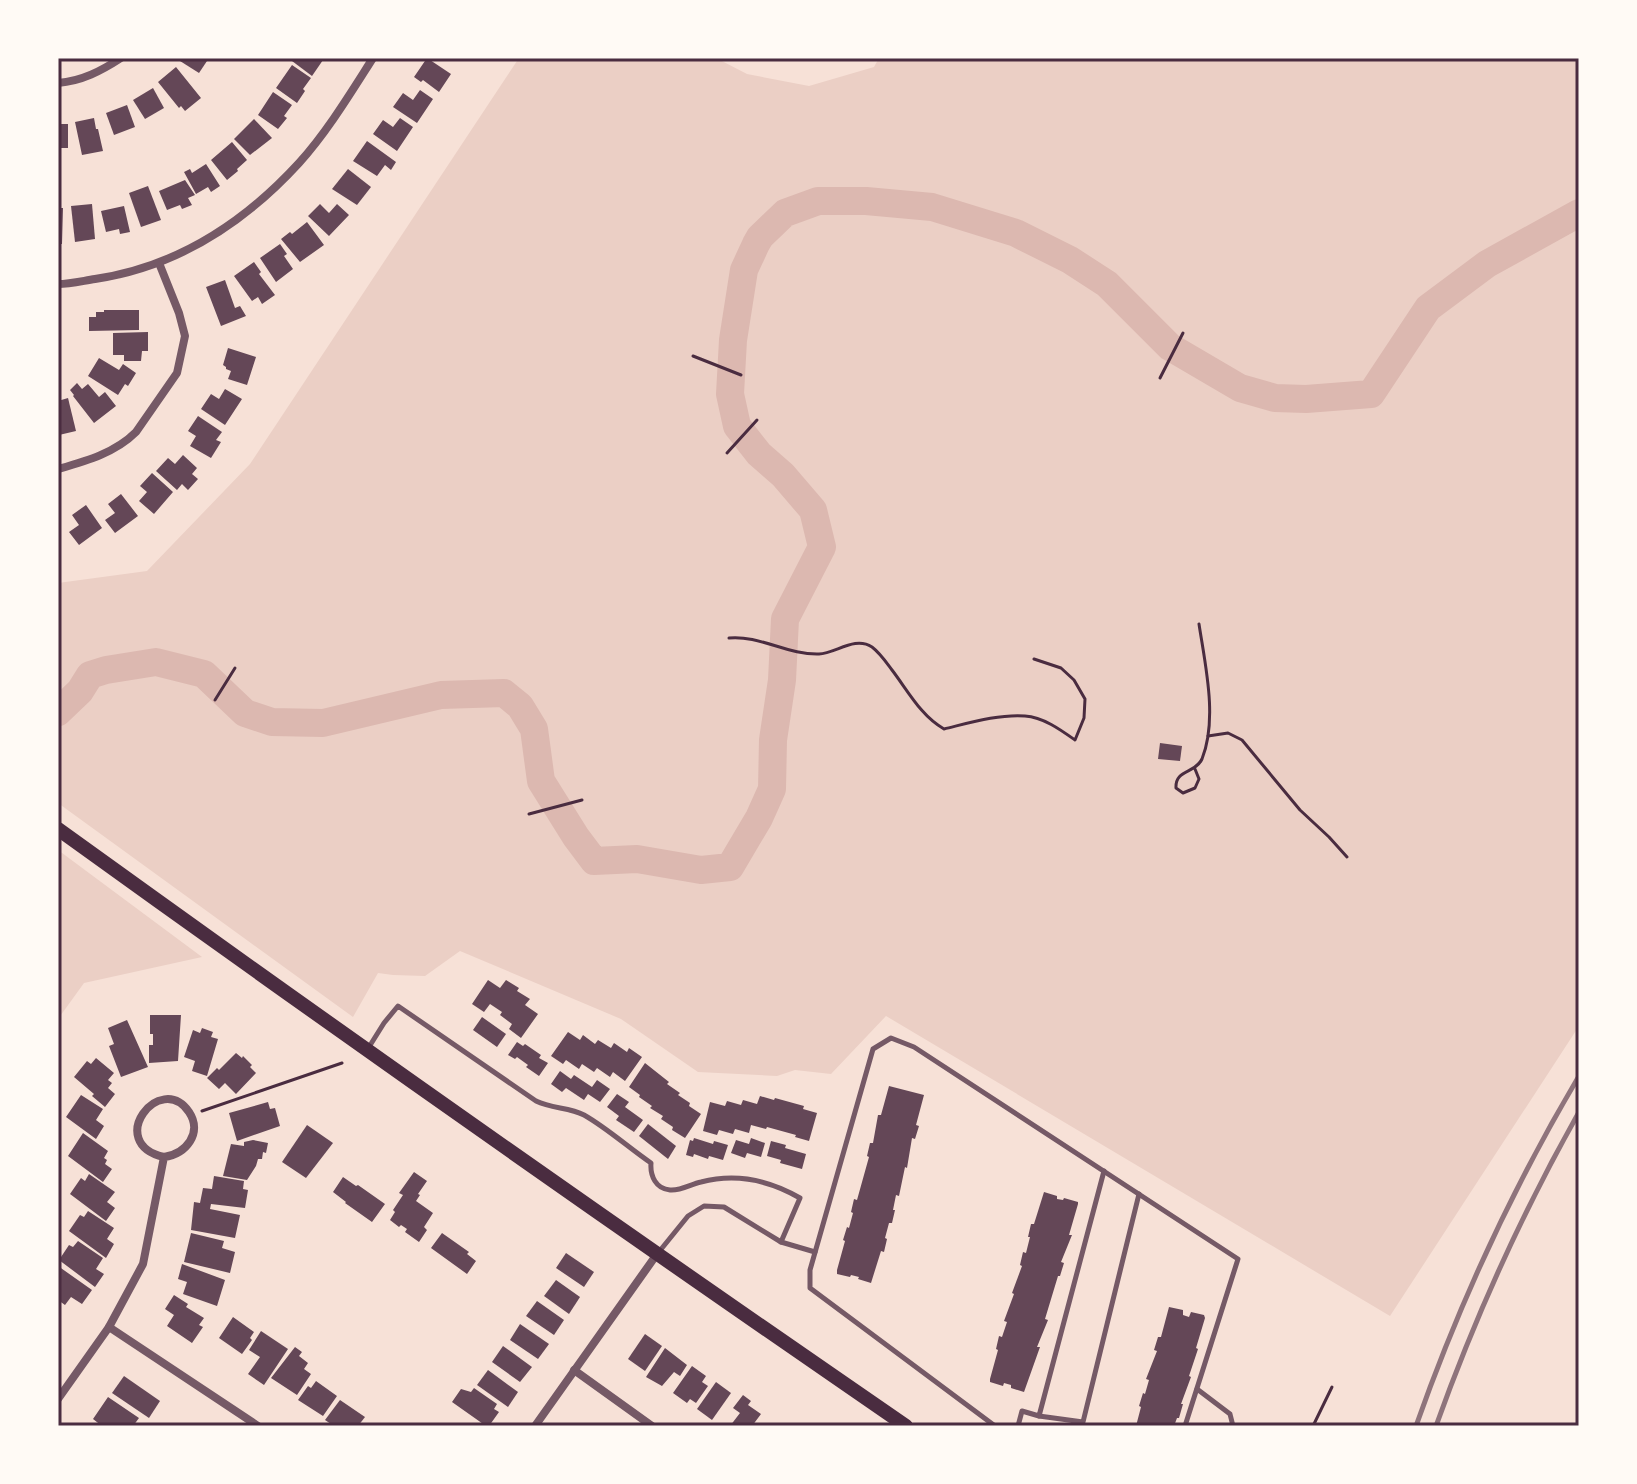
<svg xmlns="http://www.w3.org/2000/svg" width="1637" height="1484" font-family="'Archivo Narrow',sans-serif">
<rect width="100%" height="100%" fill="#f7e1d7"/>
<g fill="#ebcfc5">
<path d="M519,58H716L747,74L809,86L874,67L879,58H1579V1026L1390,1316L886,1016L831,1074L795,1070L777,1076L698,1072L621,1019L460,951L425,976L393,975L378,973L353,1017L58,803V583L147,571L250,464Z"/>
<path d="M58,850L202,957L84,983L58,1019Z"/>
</g>
<g fill="none" stroke-linecap="round" stroke-linejoin="round">
<path stroke="#dcb8b0" stroke-width="28" d="M58,712L80,691L90,675L106,670L156,662L204,674L245,713L272,722L323,723L441,695L504,693L520,706L534,729L541,781L576,837L594,861L637,859L701,870L730,867L759,818L772,789L773,740L782,680L785,619L822,547L813,510L783,475L759,454L737,426L730,394L733,340L744,270L756,244L760,237L785,213L818,201H866L932,207L1016,233L1070,260L1107,284L1170,347L1240,388L1275,398L1306,399L1371,394L1428,308L1487,264L1579,213"/>
</g>
<g fill="#644757">
<path d="M182,58H209L199,73L180,61Z"/>
<path d="M288,58H319L323,60L312,76Z"/>
<path d="M427,58L451,74L439,92L423,80L421,82L414,77Z"/>
<path d="M292,65L311,78L303,89L305,91L297,103L276,88Z"/>
<path d="M176,67L201,98L185,111L181,106L179,108L158,82Z"/>
<path d="M153,88L164,108L145,119L133,100Z"/>
<path d="M420,90L433,99L417,123L393,107L403,93L413,100Z"/>
<path d="M273,92L292,105L284,116L287,118L278,129L258,115Z"/>
<path d="M127,105L135,127L114,135L106,113Z"/>
<path d="M94,118L96,129H98L103,151L82,155L75,122Z"/>
<path d="M400,118L413,127L397,151L373,134L383,120L393,127Z"/>
<path d="M254,119L272,138L250,155L234,139Z"/>
<rect x="58" y="124" width="10" height="24"/>
<path d="M367,141L396,162L391,170L385,165L377,176L353,161Z"/>
<path d="M232,142L247,160L237,169L238,171L227,180L211,160Z"/>
<path d="M206,164L220,186L211,192L208,187L196,194L184,172L190,169L192,173Z"/>
<path d="M348,169L371,187L357,205L332,189Z"/>
<path d="M185,180L195,195L188,198L192,205L182,209L180,205L167,210L159,191Z"/>
<path d="M148,186L161,220L141,227L129,193Z"/>
<path d="M58,203H61V208H63L62,244H58Z"/>
<path d="M92,204L95,239L75,242L71,206Z"/>
<path d="M320,204L329,213L337,204L349,215L329,236L308,216Z"/>
<path d="M124,206L130,232L120,234L119,229L106,232L101,211Z"/>
<path d="M307,222L324,245L300,262L281,239L290,232L292,234Z"/>
<path d="M280,244L287,254L284,256L293,269L276,282L260,258Z"/>
<path d="M254,262L261,272L259,274L275,295L262,304L258,297L252,301L234,276Z"/>
<path d="M225,280L235,308L240,306L246,316L221,326L206,287Z"/>
<path d="M104,310H139V330L89,331V317H96V312H104Z"/>
<path d="M148,332V351H142L141,361H124V355H113V333Z"/>
<path d="M228,348L256,357L247,385L228,379L231,371L226,369V367L223,365Z"/>
<path d="M99,358L119,370L123,364L136,373L128,386L125,384L118,395L88,376Z"/>
<path d="M77,383L82,389L88,384L99,397L105,392L116,406L94,423L73,396L74,395L70,390Z"/>
<path d="M225,389L242,399L225,425L201,409L211,394L219,399Z"/>
<path d="M68,398L76,431L59,435L58,401Z"/>
<path d="M198,416L222,432L216,440L221,442L211,458L190,446L196,436L188,431Z"/>
<path d="M183,455L197,468L192,474L198,479L188,490L182,484L177,490L156,471L168,458L175,464Z"/>
<path d="M152,473L173,492L154,514L139,501L147,492L140,486Z"/>
<path d="M121,494L138,516L115,533L105,520L115,513L108,504Z"/>
<path d="M86,505L102,528L79,545L69,532L79,525L72,515Z"/>
<path d="M1160,743L1182,746L1180,761L1158,759Z"/>
<path d="M488,980L500,988L506,980L519,988L517,991L530,999L525,1005L538,1014L521,1038L509,1029L512,1024L500,1015L502,1012L490,1004L484,1012L472,1004Z"/>
<path d="M150,1015H181L178,1061L149,1063V1045H153V1034H150Z"/>
<path d="M482,1017L506,1034L497,1047L473,1030Z"/>
<path d="M127,1020L148,1067L121,1077L109,1046L114,1044L108,1028Z"/>
<path d="M202,1028L213,1032L211,1037L218,1039L207,1076L192,1071L195,1061L184,1057L193,1030L200,1033Z"/>
<path d="M568,1032L580,1040L583,1035L595,1044L598,1040L611,1048L614,1043L627,1052L629,1048L642,1057L625,1081L613,1072L610,1077L597,1068L594,1072L582,1064L579,1069L566,1060L563,1064L551,1056Z"/>
<path d="M517,1042L523,1046L525,1044L541,1055L539,1058L548,1063L539,1076L526,1067L528,1065L517,1057L515,1059L508,1055Z"/>
<path d="M236,1053L242,1058L243,1056L252,1065L250,1067L256,1073L236,1094L225,1083L219,1089L207,1078L217,1068L219,1070Z"/>
<path d="M96,1058L114,1073L108,1080L112,1083L108,1088L115,1094L105,1107L92,1096L94,1094L74,1077L87,1061L91,1064Z"/>
<path d="M645,1063L669,1082L667,1084L680,1093L678,1095L690,1103L689,1106L701,1114L685,1138L672,1130L673,1127L661,1119L663,1116L650,1108L652,1106L639,1097L640,1095L629,1087Z"/>
<path d="M560,1071L571,1079L574,1075L592,1087L597,1080L610,1089L600,1102L588,1094L584,1100L566,1088L562,1092L551,1084Z"/>
<path d="M889,1086L924,1095L916,1125L919,1126L915,1139L912,1138L907,1168L905,1167L899,1196L896,1195L893,1210H895L892,1223H889L885,1238L887,1239L884,1252L881,1251L871,1283L858,1279L859,1277L851,1275L850,1277L837,1274V1270L845,1241L843,1240L847,1227L849,1228L853,1213L851,1212L854,1199L857,1200L869,1157L867,1156L870,1143H873L878,1115H881Z"/>
<path d="M617,1094L629,1102L625,1107L643,1120L634,1132L616,1120L619,1116L607,1107Z"/>
<path d="M81,1095L103,1109L96,1120L104,1126L96,1139L66,1117Z"/>
<path d="M760,1096L774,1100L775,1098L804,1106L803,1109L817,1113L809,1141L795,1137L796,1135L767,1127L766,1129L751,1125L749,1133L735,1129L733,1134L719,1130L717,1135L703,1131L710,1102L725,1106L727,1101L741,1105L743,1100L757,1104Z"/>
<path d="M268,1102L270,1109L275,1108L280,1126L237,1141L229,1113Z"/>
<path d="M648,1124L676,1146L668,1159L639,1136Z"/>
<path d="M307,1125L333,1143L306,1178L282,1162Z"/>
<path d="M83,1133L108,1151L104,1158L107,1160L105,1164L112,1169L103,1182L68,1156Z"/>
<path d="M694,1138L713,1144L714,1141L728,1145L723,1160L709,1156L708,1159L694,1154L693,1157L686,1155L690,1140L693,1141Z"/>
<path d="M751,1138L765,1143L761,1157L747,1153L745,1158L731,1153L736,1140L749,1144Z"/>
<path d="M253,1140L268,1143L266,1153L263,1152L262,1159H258L256,1166L247,1180L223,1176L231,1144L244,1146V1142Z"/>
<path d="M771,1141L786,1145L785,1148L806,1154L802,1169L780,1163L781,1160L767,1156Z"/>
<path d="M414,1172L427,1181L418,1194L420,1195L416,1201L433,1213L424,1227L427,1230L419,1242L405,1232L407,1229L401,1225L399,1227L390,1220L395,1212L393,1210L403,1195L399,1193Z"/>
<path d="M89,1174L115,1192L107,1202L115,1208L106,1221L70,1194L81,1178L85,1181Z"/>
<path d="M214,1176L244,1181L243,1189L248,1190L245,1208L211,1204L210,1209L240,1215L235,1238L191,1230L194,1202L200,1203L203,1188L212,1189Z"/>
<path d="M343,1177L356,1186L358,1185L385,1204L372,1222L345,1203L346,1202L333,1192Z"/>
<path d="M1044,1192L1057,1196V1199L1063,1200L1064,1198L1078,1202V1204L1069,1235H1072L1061,1262L1064,1263L1060,1276H1058L1045,1319L1048,1320L1037,1347H1040L1024,1392L1011,1388V1385L1004,1383L1003,1386L990,1382V1379L998,1350L996,1349L999,1336L1002,1337L1007,1322L1004,1321L1014,1294L1012,1293L1022,1266L1020,1265L1023,1252L1026,1253L1030,1237H1028L1031,1224H1034Z"/>
<path d="M88,1211L114,1228L107,1239L114,1244L106,1258L69,1231L80,1215L84,1217Z"/>
<path d="M191,1233L224,1241L222,1248L235,1252L230,1273L184,1262Z"/>
<path d="M442,1233L469,1252L467,1254L476,1261L467,1274L431,1248Z"/>
<path d="M78,1241L103,1258L96,1269L104,1274L95,1287L59,1260L69,1245L73,1247Z"/>
<path d="M566,1253L594,1272L584,1287L556,1268Z"/>
<path d="M182,1264L225,1280L217,1306L183,1294L187,1282L178,1279Z"/>
<path d="M58,1266L92,1290L82,1304L71,1297L65,1305L58,1300Z"/>
<path d="M556,1280L580,1297L569,1314L544,1296Z"/>
<path d="M174,1295L188,1304L186,1307L204,1318L199,1325L203,1327L192,1343L167,1326L174,1315L165,1309Z"/>
<path d="M537,1301L564,1320L554,1335L526,1316Z"/>
<path d="M1169,1307L1183,1310V1315L1189,1317L1191,1312L1204,1315L1205,1318L1196,1348L1198,1349L1189,1376L1191,1377L1181,1404H1183L1179,1418H1177L1174,1426H1136L1141,1407L1139,1406L1143,1393L1145,1394L1149,1380L1146,1379L1157,1351L1154,1350L1158,1337H1161Z"/>
<path d="M233,1317L254,1332L250,1338L252,1340L242,1354L219,1338Z"/>
<path d="M520,1324L549,1344L538,1359L510,1340Z"/>
<path d="M261,1331L288,1349L264,1385L248,1374L260,1357L249,1350Z"/>
<path d="M645,1334L662,1346L645,1371L628,1359Z"/>
<path d="M503,1346L532,1367L520,1382L492,1362Z"/>
<path d="M295,1347L302,1352L299,1356L308,1363L304,1369L311,1374L297,1395L271,1378Z"/>
<path d="M665,1348L687,1365L680,1376L674,1372L662,1386L646,1377Z"/>
<path d="M692,1366L706,1376L702,1382L708,1386L696,1403L690,1399L687,1403L673,1393Z"/>
<path d="M488,1370L518,1392L508,1407L477,1385Z"/>
<path d="M124,1376L160,1401L149,1418L112,1393Z"/>
<path d="M316,1381L337,1396L323,1416L298,1400L308,1386L311,1388Z"/>
<path d="M716,1382L731,1393L712,1420L697,1409Z"/>
<path d="M474,1388L497,1404L494,1409L499,1412L489,1426H486L452,1402L461,1389L471,1392Z"/>
<path d="M743,1395L751,1401L748,1405L761,1414L752,1426H730L740,1413L733,1408Z"/>
<path d="M108,1397L139,1418L133,1426H115L111,1423L110,1426H102L93,1419Z"/>
<path d="M340,1400L365,1417L358,1426H334L325,1420Z"/>
</g>
<g fill="none" stroke-linecap="round" stroke-linejoin="round">
<g stroke="#4a2c40" stroke-width="3">
<path d="M693,356L741,375"/>
<path d="M1160,378L1183,333"/>
<path d="M727,453L757,420"/>
<path d="M729,638C759,635 788,655 819,654C836,653 855,636 872,647C880,653 886,662 892,670C908,691 921,716 944,729C969,723 999,714 1025,716C1043,717 1061,730 1075,740L1084,718L1085,699L1074,680L1061,668L1034,659"/>
<path d="M215,700L235,668"/>
<path d="M1208,736L1228,733L1242,740L1300,810L1329,837L1347,857"/>
<path d="M1195,769L1199,779L1195,788L1183,793L1176,788C1175,769 1195,774 1202,759C1218,719 1205,664 1199,624"/>
<path d="M529,814L582,800"/>
<path d="M202,1111L342,1063"/>
<path d="M1313,1426L1332,1387"/>
</g>
<g stroke="#755966" stroke-width="5">
<path d="M369,1047L384,1023L398,1006L536,1101C552,1109 569,1107 584,1115C607,1128 629,1148 651,1163C650,1176 656,1189 670,1190C681,1191 691,1184 701,1182C736,1173 769,1180 800,1198L781,1242L724,1207L704,1206L688,1216L658,1253"/>
<path d="M781,1242L815,1252"/>
<path d="M1197,1389L1230,1414L1233,1426"/>
<path d="M1039,1416L1083,1422L1139,1194"/>
<path d="M995,1426L810,1288V1270L873,1049L891,1038L914,1047L1238,1259L1185,1426"/>
<path d="M1018,1426L1022,1411L1039,1416L1104,1171"/>
</g>
<g stroke="#755966" stroke-width="8">
<path d="M58,83C82,81 101,71 121,58"/>
<path d="M58,284C70,284 82,281 95,279C176,267 244,223 299,163C327,132 350,94 373,58"/>
<path d="M58,469C86,461 115,453 136,432L177,373L185,336L179,313L159,263"/>
<path d="M109,1327L258,1426"/>
<path d="M574,1370L652,1426"/>
<path d="M58,1399L109,1327L143,1264L164,1157C186,1154 203,1133 189,1112C160,1070 104,1143 164,1157"/>
<path d="M535,1426L657,1254"/>
</g>
<path stroke="#4a2c40" stroke-width="14" d="M58,829C338,1031 621,1230 906,1426"/>
<g stroke="#8f747c" stroke-width="5">
<path d="M1416,1426C1459,1304 1513,1187 1579,1076"/>
<path d="M1436,1426C1475,1317 1522,1213 1579,1112"/>
</g>
</g>
<rect width="1637" height="1484" fill="none" stroke="#fffaf5" stroke-width="120"/>
<rect x="60" y="60" width="1517" height="1364" fill="none" stroke="#4a2c40" stroke-width="3"/>
</svg>
